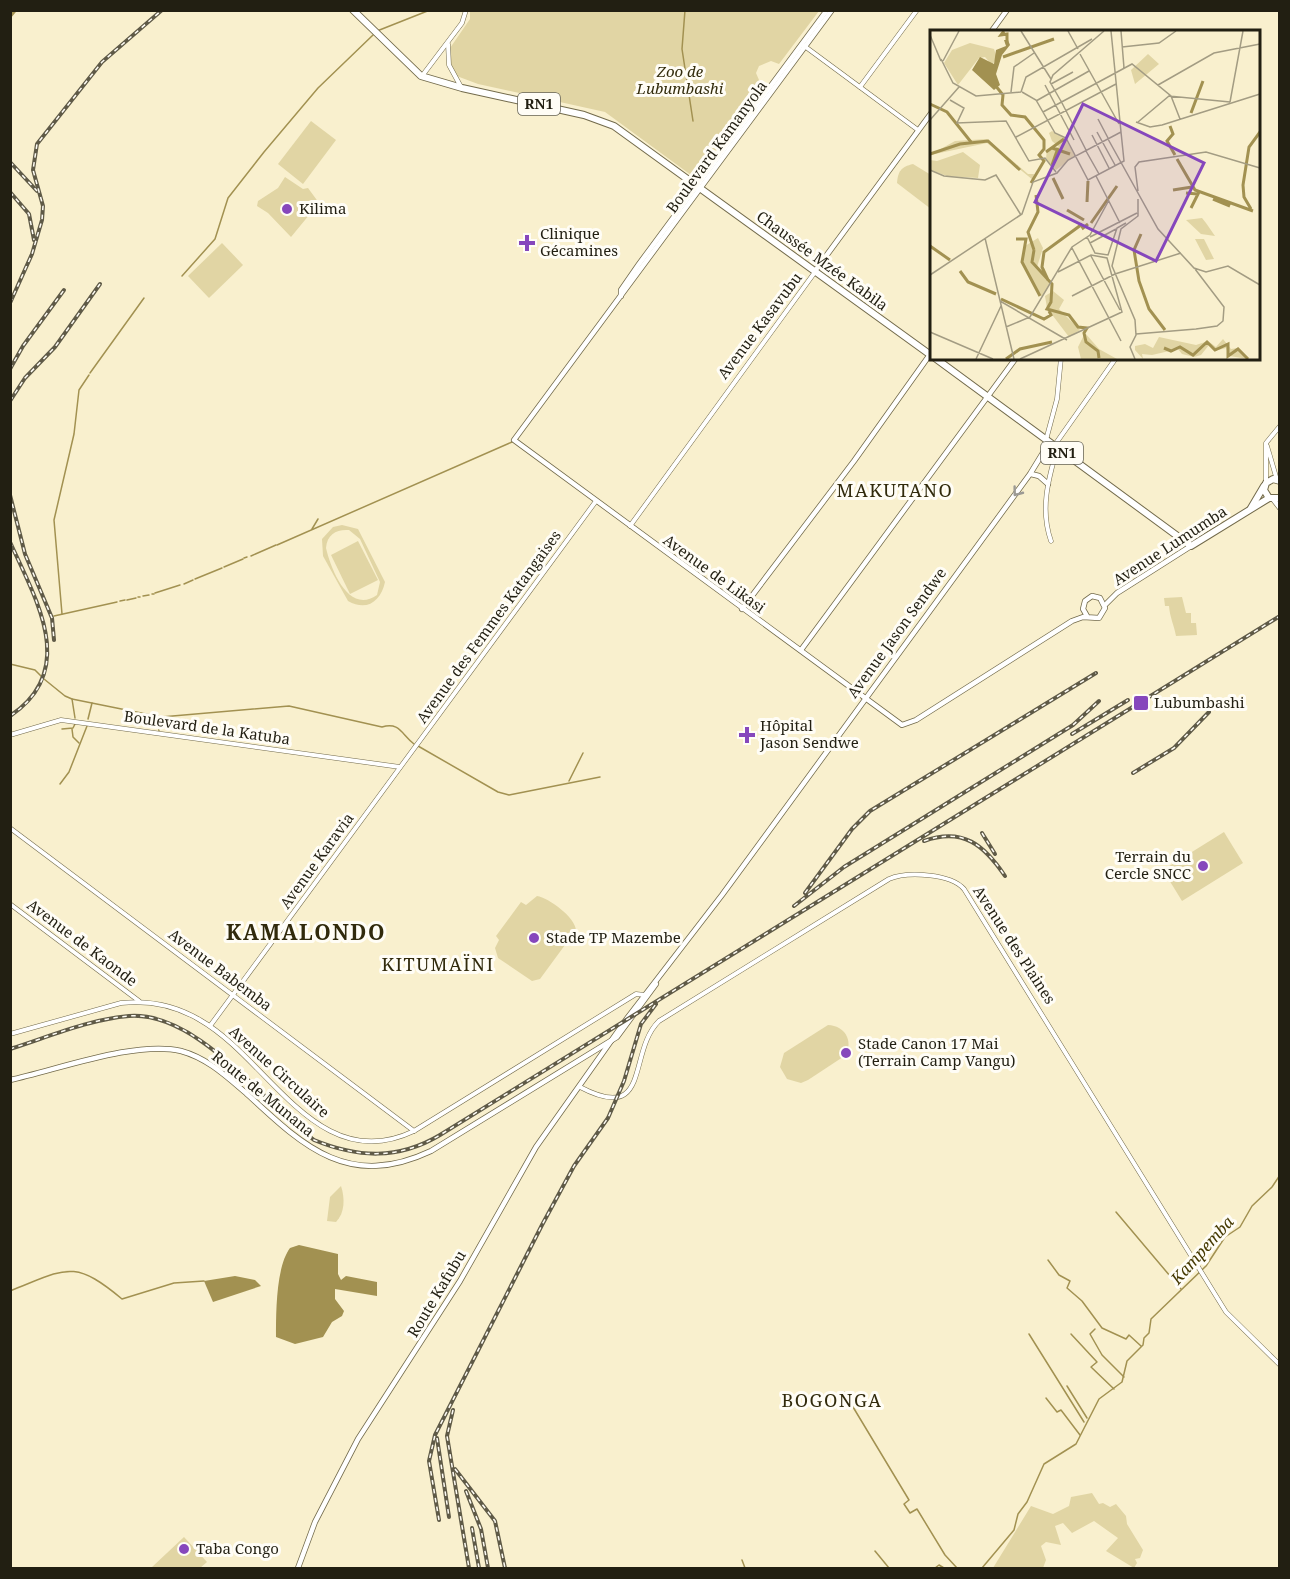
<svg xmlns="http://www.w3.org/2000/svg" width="1290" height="1579" font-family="'Noto Serif',serif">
<rect width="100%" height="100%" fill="#f9f0ce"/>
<g fill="#e1d5a4" fill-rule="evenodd">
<path d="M470,11H819L779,64L771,61L759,66L756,73L762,87L695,178L605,112L478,84L454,75L448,51L470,19Z"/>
<path d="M311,121L336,140L303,184L278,164Z"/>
<path d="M913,164L931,175V209L897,183C898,171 901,167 913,164Z"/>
<path d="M285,177L303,189L308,188L319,203L291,237L268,213L257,206L258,201L278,188Z"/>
<path d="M222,243L243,265L209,298L188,276Z"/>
<path d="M342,525L358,529L385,582C381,601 367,612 348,601L323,556L322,539L333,527ZM349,530L360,539L380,582L377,595C349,615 331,570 326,548C327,534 337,529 349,530Z"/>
<path d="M358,541L378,580L350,594L331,555Z"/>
<path d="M1182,597L1186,613H1191V623H1196L1197,635L1176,636C1174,625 1170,618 1169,606H1165L1164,598Z"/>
<path d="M1224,832L1243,863L1182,901L1163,870Z"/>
<path d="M537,896C549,898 575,917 576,930L540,979L532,981L498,958L495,948L499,940L496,936L521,902L526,905Z"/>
<path d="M828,1025C845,1026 853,1040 846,1055L808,1080L801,1083L787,1079L780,1067L784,1053Z"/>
<path d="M341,1186C345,1198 345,1213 336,1222L327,1221L330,1197Z"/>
<path d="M1092,1493L1099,1504L1103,1503L1110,1507L1116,1504L1126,1516L1127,1524L1143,1550L1140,1558L1135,1559L1137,1563L1134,1568L1106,1551L1118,1538L1094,1521L1072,1533L1063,1523L1055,1526L1061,1545L1046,1542L1041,1546L1046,1560L1043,1568H993L1031,1506L1053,1514L1069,1506L1071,1497Z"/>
<path d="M184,1537L207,1562L200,1568H151Z"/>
</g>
<g fill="#a29151">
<path d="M299,1245L338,1254V1274L341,1280L346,1276L377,1282V1296L335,1289V1299L344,1311L342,1316L332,1322L323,1337L295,1344L276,1337C276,1312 276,1267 290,1248Z"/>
<path d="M235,1276L255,1280L261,1286L213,1302L204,1281Z"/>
</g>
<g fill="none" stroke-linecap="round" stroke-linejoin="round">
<g stroke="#a29151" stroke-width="1.5">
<path d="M685,10L682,49L693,121"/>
<path d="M377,31L430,10"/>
<path d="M182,276L215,239L228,198L264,152L318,88L373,35"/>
<path d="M90,373L144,298"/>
<path d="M312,529L318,519"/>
<path d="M277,545L512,442"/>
<path d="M251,556L276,545"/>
<path d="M244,558L247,557"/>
<path d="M224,567L243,559"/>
<path d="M195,579L222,568"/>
<path d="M184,584L193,580"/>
<path d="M155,593L180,585"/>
<path d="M152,594H154"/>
<path d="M143,596L149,595"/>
<path d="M138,597H140"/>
<path d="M127,600L136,598"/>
<path d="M120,601L125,600"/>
<path d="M62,614L54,520L74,434L79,390L89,375"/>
<path d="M54,616L117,602"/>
<path d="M10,664L35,670L42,677"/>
<path d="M44,679L65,696L72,699L75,718"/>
<path d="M72,699L161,717L289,706L382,727C400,722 401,734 414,744"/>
<path d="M157,718L159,731"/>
<path d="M88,719L92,703"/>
<path d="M62,729L73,728L75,724"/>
<path d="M72,729L73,737L79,743"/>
<path d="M418,746L498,792L509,795L600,777"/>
<path d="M569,781L583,753"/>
<path d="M60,784L69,772L87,726"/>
<path d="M1116,1212L1181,1289"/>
<path d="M1048,1260L1059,1275L1070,1281L1067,1288L1082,1301L1102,1328L1126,1339L1129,1335L1141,1346"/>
<path d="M10,1291C66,1269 73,1258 122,1299L174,1283L204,1281"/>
<path d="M1095,1329L1090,1334L1102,1355L1124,1377"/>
<path d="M1029,1334L1084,1422"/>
<path d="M1071,1334L1097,1362L1091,1367L1114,1389"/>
<path d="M1067,1386L1087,1418"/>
<path d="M844,1392L909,1500L904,1504L910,1513L917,1509L945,1555L957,1568"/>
<path d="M1046,1398L1057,1412L1061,1410L1080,1435"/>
<path d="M875,1551L889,1568"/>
<path d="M742,1560L745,1568"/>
<path d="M935,1568L939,1565L944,1568"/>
<path d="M982,1568L1014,1530L1018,1514L1027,1502L1044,1464L1076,1444L1099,1399L1122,1382L1127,1361L1143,1345L1144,1338L1149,1333L1151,1319L1206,1266L1225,1237L1240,1227L1252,1206L1272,1187L1280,1175"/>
</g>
<path stroke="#a29151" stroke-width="4" d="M10,16L15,10"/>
<g stroke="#726a4b" stroke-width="5">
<g id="tertiary">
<path d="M448,44L449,65L461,87"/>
<path d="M803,45L918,130"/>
<path d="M422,76L462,23L466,10"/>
<path d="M860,87L917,10"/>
<path d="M1046,440L1057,399L1061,358"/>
<path d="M1054,446L1116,358"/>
<path d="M1267,446L1277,480"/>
<path d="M1266,483V443L1280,426"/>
<path d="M630,526L815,272"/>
<path d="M1051,541C1040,510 1048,480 1057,449"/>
<path d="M10,735L61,720L400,767"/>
<path d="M10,828L414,1131"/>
<path d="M10,904L139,1001"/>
<path d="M210,1026L596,501"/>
<path d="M10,1034L121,1003C149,1000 175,1005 200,1020C270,1060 318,1177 414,1131L636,994L645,995"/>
<path d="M580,1087C652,1125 627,1052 659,1021L889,879C908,871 951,874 964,889L1226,1312L1280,1365"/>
</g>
</g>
<g stroke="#726a4b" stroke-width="6">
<g id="secondary">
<path d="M832,10L514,440L902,725L916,720L1072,621L1083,617L1099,618L1105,608L1100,598L1092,596L1085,601L1083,609L1087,616"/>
<path d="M991,32L1007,10"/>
<path d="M815,271L932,112"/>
<path d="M621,296V290L639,264L827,10"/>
<path d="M1031,474L1039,476L1048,484"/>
<path d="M1273,499L1280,508"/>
<path d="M1105,605L1117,593L1191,546"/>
<path d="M742,609L854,461L931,353"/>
<path d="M801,650L1016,358"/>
<path d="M10,1080C57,1070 136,1040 181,1051C207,1058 226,1076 246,1093C303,1146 348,1190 431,1151L617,1037L656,984"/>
<path d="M298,1568L315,1522L358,1439L460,1281L536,1147L628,1017L722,895L1030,474L1049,443"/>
</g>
</g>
<g stroke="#726a4b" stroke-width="8">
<g id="trunk">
<path d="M353,10L421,76L462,88L584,115L614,126L932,356"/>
<path d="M935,358L1191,546L1269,498H1280"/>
<path d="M1269,498L1264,490L1266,483L1273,479L1280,481"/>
<path d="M1251,508L1264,486"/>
</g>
</g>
<use href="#tertiary" stroke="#fff" stroke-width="4"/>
<use href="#secondary" stroke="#fff" stroke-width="4.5"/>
<use href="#trunk" stroke="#fff" stroke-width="6"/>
<g stroke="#5f5a47" stroke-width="4">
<g id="rail">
<path d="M10,162L37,191"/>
<path d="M10,192L29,214L34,240"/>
<path d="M10,303L32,254L42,220L43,206L33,170L37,144L102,62L162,10"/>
<path d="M10,369L23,346L64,290"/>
<path d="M10,401L25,378L55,347L100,284"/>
<path d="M10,495L25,554L52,618L54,640"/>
<path d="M10,542C36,600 79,670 10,716"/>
<path d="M1072,734L1128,700"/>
<path d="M1133,773L1174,748L1209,712"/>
<path d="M982,833L995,854"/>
<path d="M924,841C963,827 984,845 1005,876"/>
<path d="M805,893L852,829L870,811L1096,673"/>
<path d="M794,906L844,867L1073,725L1099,701"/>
<path d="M10,1049C48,1037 90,1019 129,1016C197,1011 263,1102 314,1140C358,1158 398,1160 440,1135L1280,616"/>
<path d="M453,1410L447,1436L469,1568"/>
<path d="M437,1438L449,1517"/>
<path d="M455,1469L495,1521L505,1568"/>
<path d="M466,1491L481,1529L488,1568"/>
<path d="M439,1520L429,1461L435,1435L542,1225L574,1166L608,1118L624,1081L641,1024L656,1004"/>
<path d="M472,1528L479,1568"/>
</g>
</g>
<use href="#rail" stroke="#fffdf6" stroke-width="1.5" stroke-dasharray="4.5" stroke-linecap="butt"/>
</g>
<defs><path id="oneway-chevron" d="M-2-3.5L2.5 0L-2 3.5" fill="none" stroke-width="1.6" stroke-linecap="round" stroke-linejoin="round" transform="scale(1.5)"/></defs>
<use stroke="#9c9a94" href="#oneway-chevron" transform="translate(1017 492) rotate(127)"/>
<g fill="#8647bc" stroke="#fffdf6" stroke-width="2">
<circle cx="287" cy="209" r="6"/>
<path d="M524 234h6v6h6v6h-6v6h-6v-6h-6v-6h6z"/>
<rect x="1133" y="695" width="16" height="16" rx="3"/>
<path d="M744 726h6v6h6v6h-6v6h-6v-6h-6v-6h6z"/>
<circle cx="1203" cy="866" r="6"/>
<circle cx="534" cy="938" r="6"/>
<circle cx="846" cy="1053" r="6"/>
<circle cx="184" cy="1549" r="6"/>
</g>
<g text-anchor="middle" stroke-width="6" stroke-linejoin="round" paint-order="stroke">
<g fill="#fffdf6" stroke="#646256" stroke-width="1.5">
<rect x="518" y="93" width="42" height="22" rx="4.5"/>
<rect x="1041" y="442" width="42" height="22" rx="4.5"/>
</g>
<g font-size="14" font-weight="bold" fill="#221f12">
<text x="539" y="109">RN1</text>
<text x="1062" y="458">RN1</text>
</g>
<g font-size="15" font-style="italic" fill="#332c0d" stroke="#fffdf6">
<text x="680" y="77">Zoo de<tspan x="680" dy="17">Lubumbashi</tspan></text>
</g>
<g font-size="15" fill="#221f12" stroke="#fffdf6">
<text transform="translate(717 147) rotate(-54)" y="5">Boulevard Kamanyola</text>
<text transform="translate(822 261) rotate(36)" y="5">Chaussée Mzée Kabila</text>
<text transform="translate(760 326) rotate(-53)" y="5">Avenue Kasavubu</text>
<text transform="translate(1170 546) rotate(-33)" y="5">Avenue Lumumba</text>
<text transform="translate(714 574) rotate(36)" y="5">Avenue de Likasi</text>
<text transform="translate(489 627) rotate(-54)" y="5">Avenue des Femmes Katangaises</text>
<text transform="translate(897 633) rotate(-54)" y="5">Avenue Jason Sendwe</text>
<text transform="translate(207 728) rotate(8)" y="5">Boulevard de la Katuba</text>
<text transform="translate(317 861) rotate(-54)" y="5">Avenue Karavia</text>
<text transform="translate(82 943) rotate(37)" y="5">Avenue de Kaonde</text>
<text transform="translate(1014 945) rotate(57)" y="5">Avenue des Plaines</text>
<text transform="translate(220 970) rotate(37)" y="5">Avenue Babemba</text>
<text transform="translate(279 1072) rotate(42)" y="5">Avenue Circulaire</text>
<text transform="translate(263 1094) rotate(39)" y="5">Route de Munana</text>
<text transform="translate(437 1294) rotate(-59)" y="5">Route Kafubu</text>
</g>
<g font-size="15" fill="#221f12" stroke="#fffdf6" text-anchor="start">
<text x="299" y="214">Kilima</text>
<text x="540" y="239">Clinique<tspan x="540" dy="17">Gécamines</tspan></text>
<text x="1154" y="708">Lubumbashi</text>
<text x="760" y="731">Hôpital<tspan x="760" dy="17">Jason Sendwe</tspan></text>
<text x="1191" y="862" text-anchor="end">Terrain du<tspan x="1191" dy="17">Cercle SNCC</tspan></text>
<text x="546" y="943">Stade TP Mazembe</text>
<text x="858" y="1049">Stade Canon 17 Mai<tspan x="858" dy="17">(Terrain Camp Vangu)</tspan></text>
<text x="196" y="1554">Taba Congo</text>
</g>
<g font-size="16" font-style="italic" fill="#463a03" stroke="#fffdf6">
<text transform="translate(1202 1250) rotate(-48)" y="6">Kampemba</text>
</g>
<g font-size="18" letter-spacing="1.5" fill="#312a0c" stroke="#fffdf6">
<text x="895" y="497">MAKUTANO</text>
<text x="438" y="971">KITUMAÏNI</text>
<text x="832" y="1407">BOGONGA</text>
</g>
<g font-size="21" font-weight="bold" letter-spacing="1.5" fill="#312a0c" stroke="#fffdf6">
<text x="306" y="940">KAMALONDO</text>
</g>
</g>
<g transform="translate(930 30)">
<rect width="330" height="330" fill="#f9f0ce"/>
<path d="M40,13L64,19L67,28L62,35L55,27L49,28L28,55L14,33L22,20ZM218,24L229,34L205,54L201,40ZM122,101L135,108L145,126L126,140L116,129L117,119L129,117L122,111L119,103ZM57,109L98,144H104L103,150L57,113L0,125L25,111ZM33,122L50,135L48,148L17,146L1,140L0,130L7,131ZM272,188L276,193L285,206L271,204L256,190ZM108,208L113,218L107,237L110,240L111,237L120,254L112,267L92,232L95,216ZM265,209H274L284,229L276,230ZM123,261L134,270L129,279L150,300L139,307L117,278L115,266ZM155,303L169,319L187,329H151L148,317ZM229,307L266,315L278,311L286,317L293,309L301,319L308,318L319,329L299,326L296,318L284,321L279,315L271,325L264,327L252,324L248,319L222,325L212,324L213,329L205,320V316L215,314L223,318Z" fill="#e1d5a4"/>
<path d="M74,10H78L80,15L72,25L66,44L70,55L64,60L42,40L50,27L64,34L66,20L76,16Z" fill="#a29151"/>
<path fill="none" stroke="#a29151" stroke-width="3" d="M74,1L71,5L77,4V12M73,27L124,9M65,55L73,65L72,75L81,85L95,87L114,110V119L109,125L114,131L101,153M0,74L17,82L41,112M261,83L273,51M240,96L243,104L237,111L245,125M122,118L140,124M116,122L134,109M0,124L30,114L58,111L90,140M247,129L265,160L323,181M122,135L128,118M123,148L133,169M243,160L262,157M256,163L268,164L261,178M283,169L300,176M157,172L158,151M321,179L314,167L313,155L319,117L330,102M137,180L154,190M161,193L187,156M211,204L204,220L209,251L219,279L235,300M86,209H96L92,232L110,266M0,216L20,230M104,220L98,202L108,182L106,165M104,220L102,232L122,254L121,272L117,279L139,285L148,297L157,298L154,303L156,312L168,321L169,328M30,241L38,252L66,264M118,250L112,237L114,222L151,195L153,198L158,194M71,269L114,289L121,285L119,281M234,318L241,321L250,317L263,325L277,312L285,320L298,314V326L308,319L318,329M76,329L90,319L122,312"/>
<path fill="none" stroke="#a39c83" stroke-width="1.5" d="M91,1L121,49M138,1L148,19M191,1L194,38M0,5L11,31M192,17L229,13L246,1M150,24L189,94M11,29L23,53L46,66L91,62M13,31L29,1M121,54L143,42M115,55L144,110M228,55L284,23L330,14M81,62L84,37L104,23M91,62L96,47L162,9M92,62L106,70L125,103L136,108L158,150L194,131L191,102M20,70L34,78L27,93L76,91L99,131L115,128L126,142M106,71L159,41M131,71L156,120M300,72L313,1M132,73L120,52L123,45L174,1M113,82L202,34L241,66L250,89M168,89L178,108M0,90L29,57M206,92L220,97L232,95L330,64M208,92L239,66L300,72M167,102L185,135M162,105L179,138M86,107L186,54M178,109L228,199L264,238L276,242L298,236L330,255M156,121L169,144M0,140L14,146L55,150L66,145L91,185M166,146L190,193M208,161L205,137L209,132L276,122L330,138M157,207L165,223L178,225L187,198L196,193M160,207L207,183M55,208L84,329M160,213L186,199M142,218L191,311M161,226L190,280M0,245L92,184L103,152L127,143L138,130L191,102L181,1M142,266L185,244L251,223M70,271L137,310M76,297L100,287L142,217L160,205L179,170M0,302L63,329M206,304L266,299L287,296L293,291L294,277L265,239M46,329L71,276M90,329L192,282L177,228L161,225L128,242M205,329L200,317L206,305L205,290L182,236L191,199L208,186V169"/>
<path fill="#8647bc" fill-opacity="0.15" stroke="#8647bc" stroke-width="3" d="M153,74L274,133L226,231L105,172Z"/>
<rect width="330" height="330" fill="none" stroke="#221f12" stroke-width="3"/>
</g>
<rect width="1290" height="1579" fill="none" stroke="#221f12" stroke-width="24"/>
</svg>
